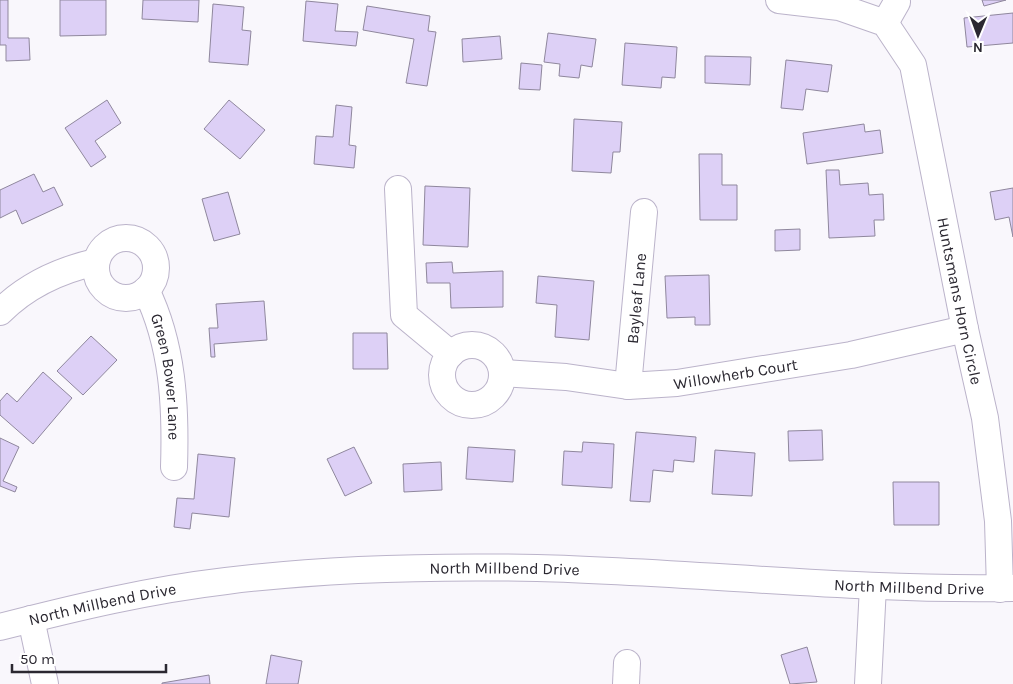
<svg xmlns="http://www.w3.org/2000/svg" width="1013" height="684" font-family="Karla,sans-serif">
<rect width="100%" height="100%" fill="#f9f7fc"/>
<g fill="#ddd0f6" stroke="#8f879d">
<path d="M0,0H8V38H29L30,60L6,61V45H0Z"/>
<path d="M60,0H106V35L60,36Z"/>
<path d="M143,0H199L198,22L142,19Z"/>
<path d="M982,0H1006L984,6Z"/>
<path d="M306,1L338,4L335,31L358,32L356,46L303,41Z"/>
<path d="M213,4L244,7L242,30L251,31L248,65L209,62Z"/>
<path d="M367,6L430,16L428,31L436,32L427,86L406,83L414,39L363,30Z"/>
<path d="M1013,13V43L967,47L964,18Z"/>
<path d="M548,33L596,39L592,67L581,65L579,78L559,76L560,64L544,62Z"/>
<path d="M500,36L502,59L463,62L462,39Z"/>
<path d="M625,43L677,47L675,78L662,77L661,88L622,85Z"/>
<path d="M705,56L751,57L750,85L705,83Z"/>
<path d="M786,60L832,65L828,92L806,89L803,110L781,108Z"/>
<path d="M521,63L542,65L540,90L519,89Z"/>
<path d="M107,100L121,123L95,141L106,157L91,167L65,128Z"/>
<path d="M229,100L265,130L240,159L204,129Z"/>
<path d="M336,105L352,107L349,145L356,146L354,168L314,164L316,136L333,137Z"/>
<path d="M574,119L622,122L620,152H613L611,173L572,171Z"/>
<path d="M864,124L865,132L880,130L883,153L807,164L803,133Z"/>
<path d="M699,154H722V185H737V220H700Z"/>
<path d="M826,170H839L840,185L868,183L869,195L883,194L884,220H874L875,236L829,238Z"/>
<path d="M34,174L43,192L54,187L63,205L22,224L16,210L0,218V190Z"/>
<path d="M425,186L470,188L468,247L423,245Z"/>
<path d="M1013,188V237L1009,217L995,220L990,192Z"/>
<path d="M228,192L240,234L214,241L202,199Z"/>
<path d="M800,229V250L775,251V230Z"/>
<path d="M452,262L453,273L503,271V307L451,308L450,283H427L426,263Z"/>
<path d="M709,275L710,325H695V317L667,318L665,276Z"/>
<path d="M538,276L594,281L589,340L555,337L557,305L536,303Z"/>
<path d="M264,301L267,340L214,344L215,357H211L209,328H218L216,304Z"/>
<path d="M353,333H387L388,369H353Z"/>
<path d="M91,336L117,360L83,395L57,371Z"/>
<path d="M43,372L72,398L33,444L0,415V401L7,393L17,402Z"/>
<path d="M822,430L823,460L789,461L788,431Z"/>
<path d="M636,432L696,437L694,462L674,460L673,472L653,470L650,502L630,501Z"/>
<path d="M0,438L19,447L3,481L17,487L15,492L0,486Z"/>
<path d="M583,442L614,444L612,488L562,485L564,451L582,452Z"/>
<path d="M354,447L372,483L345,496L327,459Z"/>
<path d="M468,447L515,450L513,482L466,479Z"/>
<path d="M715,450L755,453L752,496L712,494Z"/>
<path d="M198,454L235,458L229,517L192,513L190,529L174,527L177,498L194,499Z"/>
<path d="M441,462L442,490L404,492L403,464Z"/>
<path d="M893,482H939V525H894Z"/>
<path d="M807,647L817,682L790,684L781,655Z"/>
<path d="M271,655L302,661L298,684H266Z"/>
<path d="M209,675L210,684H162V683Z"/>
</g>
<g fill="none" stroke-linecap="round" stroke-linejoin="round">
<g stroke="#bbb3ca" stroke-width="28">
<g id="minor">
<path id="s1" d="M779,0L839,7L885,23L913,65L965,329L985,418L998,521L1000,589"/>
<path d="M885,23L897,2"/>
<path d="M398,189L404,315L451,354"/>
<circle cx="126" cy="268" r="30"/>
<path id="s2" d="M146,290C173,345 176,406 174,467"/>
<path d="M0,312C27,285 60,270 96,262"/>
<circle cx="472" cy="375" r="30"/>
<path id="s3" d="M502,373L566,377L628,386L677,383L851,355L965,329"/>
<path id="s4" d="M628,386L644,212"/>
<path d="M31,619L45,684"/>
<path id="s5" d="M0,627C74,608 149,590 226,581C329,568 434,566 537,568C696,572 854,591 1013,588"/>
<path d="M626,684L627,663"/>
<path d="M868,684L873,586"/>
</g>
</g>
<use href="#minor" stroke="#fff" stroke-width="26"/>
</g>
<g text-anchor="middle" stroke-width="4" stroke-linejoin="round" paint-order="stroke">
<g font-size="16" fill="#2b2831" stroke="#fff">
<text dy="6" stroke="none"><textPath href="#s4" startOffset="88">Bayleaf Lane</textPath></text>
<text dy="6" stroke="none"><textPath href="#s1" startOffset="400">Huntsmans Horn Circle</textPath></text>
<text dy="6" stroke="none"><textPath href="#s3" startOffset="235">Willowherb Court</textPath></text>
<text dy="6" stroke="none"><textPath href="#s2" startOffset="90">Green Bower Lane</textPath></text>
<text dy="6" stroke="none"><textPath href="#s5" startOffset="510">North Millbend Drive</textPath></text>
<text dy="6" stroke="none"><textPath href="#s5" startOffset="915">North Millbend Drive</textPath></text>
<text dy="6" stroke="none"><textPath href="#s5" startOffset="105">North Millbend Drive</textPath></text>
</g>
</g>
<g transform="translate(978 35) rotate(181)" stroke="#ffffff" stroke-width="4" paint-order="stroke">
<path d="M0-4L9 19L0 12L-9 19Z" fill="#2b2831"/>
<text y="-8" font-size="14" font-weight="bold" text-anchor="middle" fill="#2b2831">N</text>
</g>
<path d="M12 664v8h154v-8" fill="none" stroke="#2b2831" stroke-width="2.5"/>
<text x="20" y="664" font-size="15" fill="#2b2831" stroke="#ffffff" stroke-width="4" paint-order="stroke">50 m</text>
</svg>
